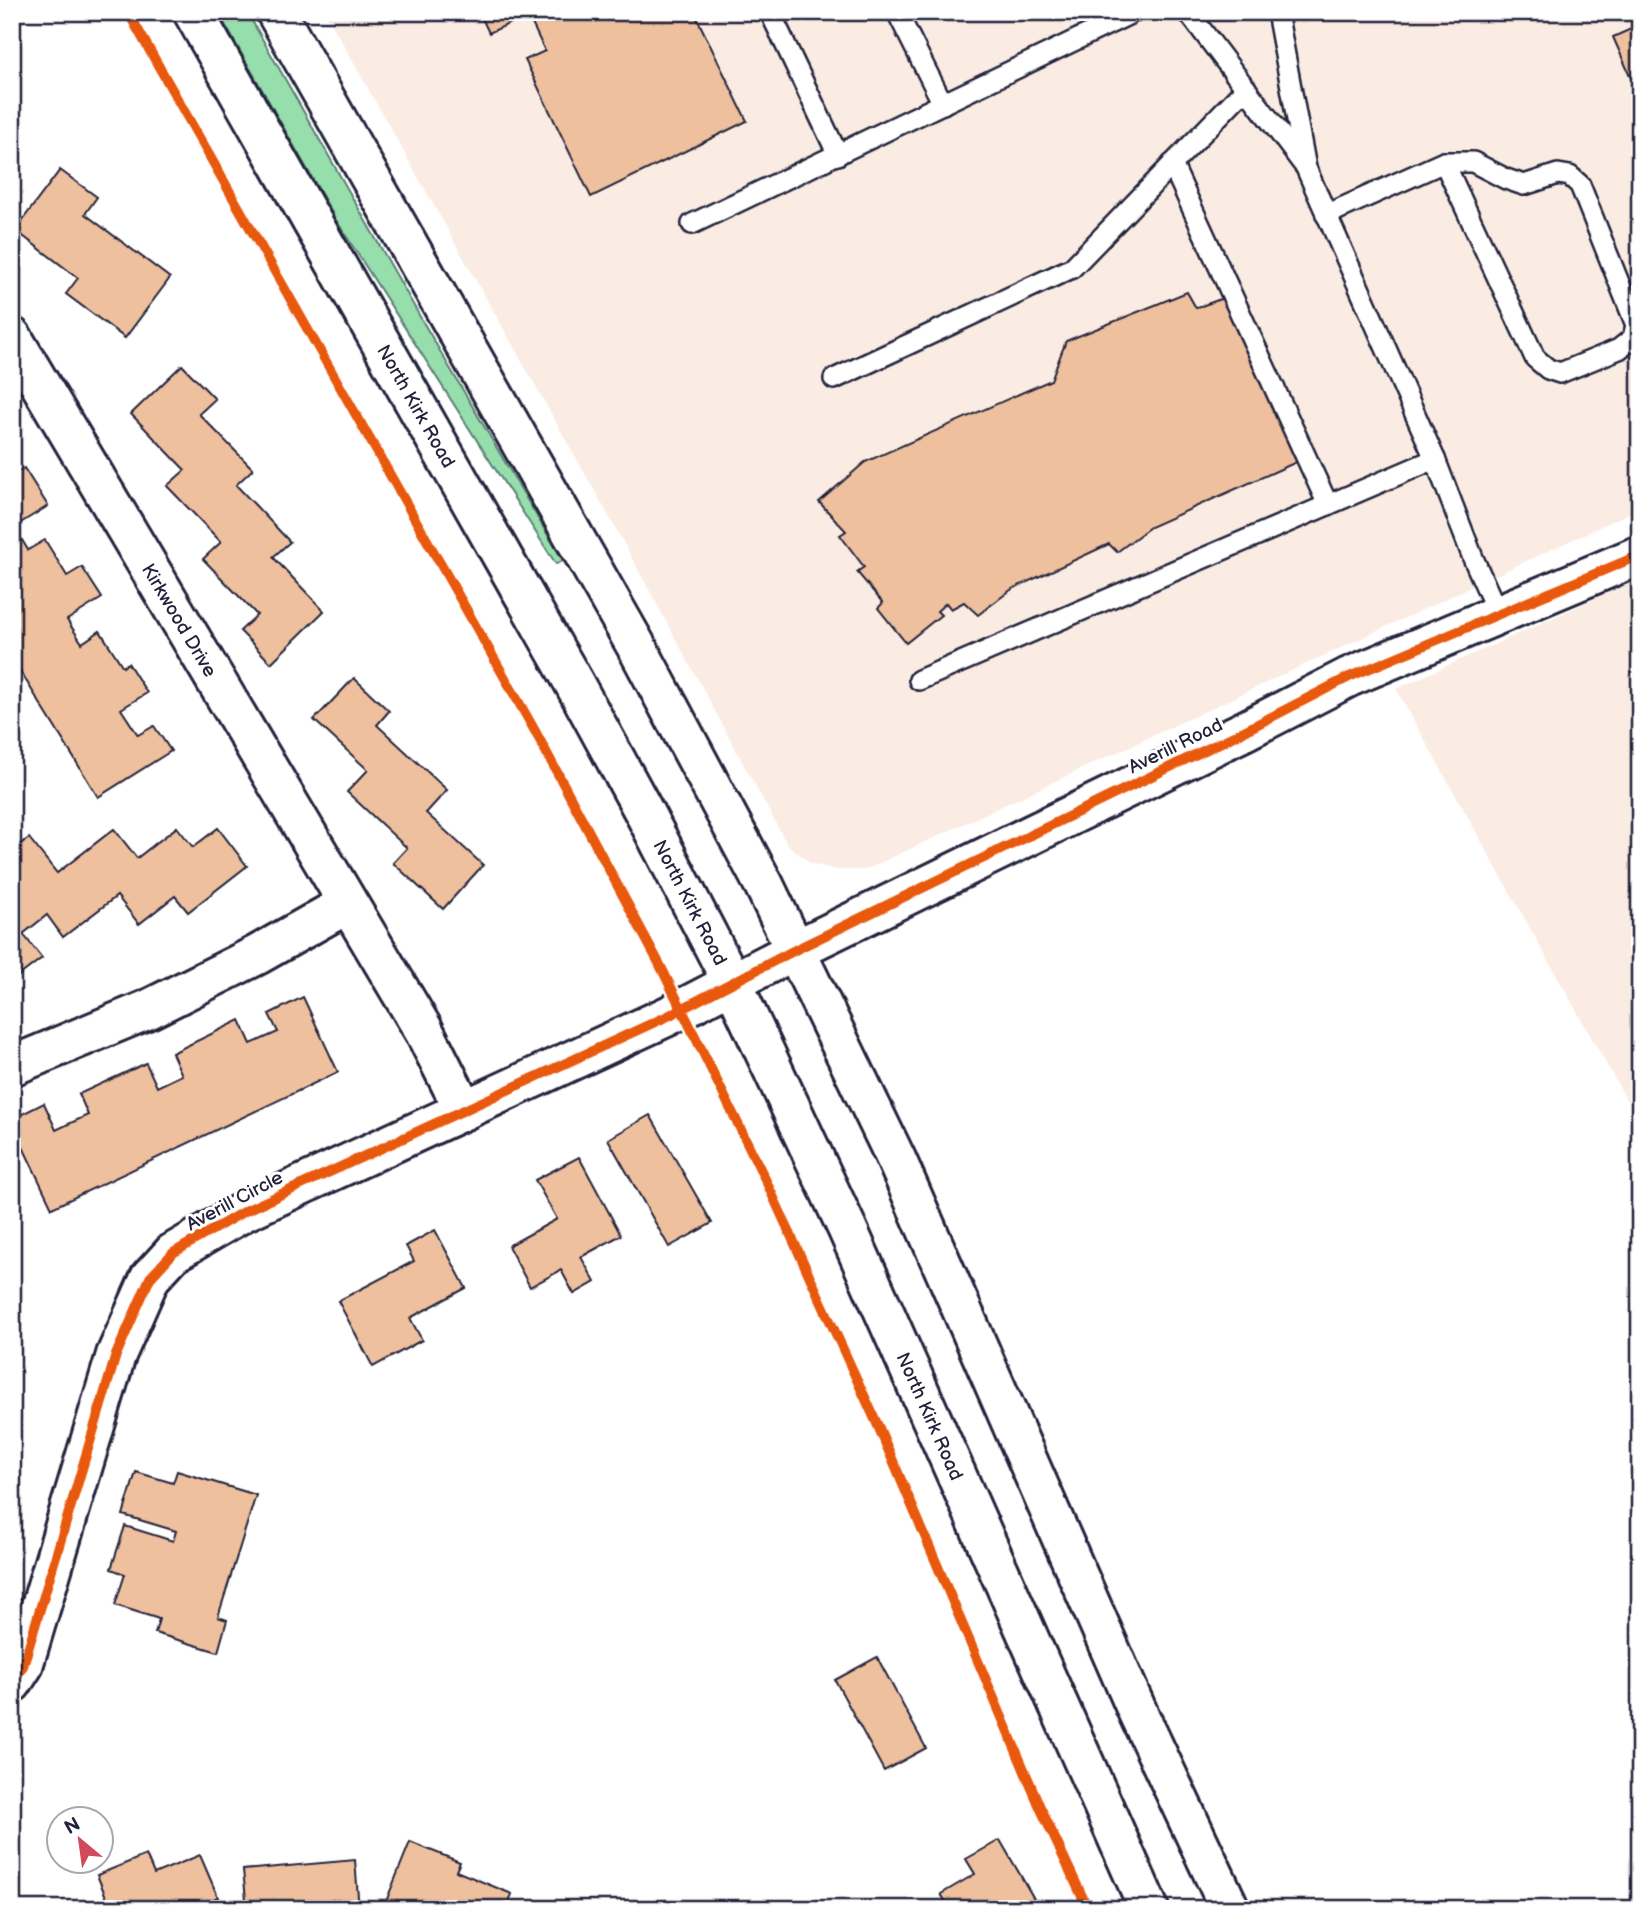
<svg xmlns="http://www.w3.org/2000/svg" width="1652" height="1921" font-family="'Balsamiq Sans',sans-serif">
<rect width="100%" height="100%" fill="#fff"/>
<filter id="ink" filterUnits="userSpaceOnUse"><feTurbulence type="fractalNoise" baseFrequency=".0143" numOctaves="2"/><feDisplacementMap in="SourceGraphic" scale="14" xChannelSelector="R" yChannelSelector="G"/><feConvolveMatrix kernelMatrix="1 2 1 2 8 2 1 2 1" color-interpolation-filters="sRGB"/></filter>
<g filter="url(#ink)">
<g fill="#faece2">
<path d="M325,12H1640V508L865,870H835L810,863L787,844L615,527Z"/>
<path d="M1640,578V1124L1396,689Z"/>
</g>
<path fill="#97dead" stroke="#5c8074" stroke-width="2" d="M218,12H247L423,322L563,561L556,564L336,220Z"/>
<g fill="#eec09e" stroke="#22223b" stroke-width="2">
<path d="M479,12H694L747,121L591,197L525,60L545,51L528,15L489,33Z"/>
<path d="M1640,25V98L1613,37Z"/>
<path d="M60,170L97,197L85,214L170,278L125,338L66,294L78,278L15,230Z"/>
<path d="M1187,292L1196,308L1226,297L1301,460L1150,527L1117,552L1109,544L1012,589L978,615L964,602L951,609L946,603L937,611L941,615L906,643L878,608L883,603L857,572L864,567L840,535L846,531L819,502L865,462L1051,380L1066,341Z"/>
<path d="M182,365L215,399L199,414L253,469L236,485L290,542L273,557L324,611L271,663L240,631L257,615L203,559L221,542L167,486L185,470L131,414Z"/>
<path d="M24,468L48,506L14,527L28,550L45,540L67,576L82,567L102,598L67,620L82,643L100,631L123,667L128,663L147,693L121,709L138,735L154,726L171,751L98,797L12,658V475Z"/>
<path d="M354,678L389,711L377,725L447,790L426,813L483,865L443,909L393,863L407,848L347,792L368,770L314,720Z"/>
<path d="M177,827L193,847L218,828L247,866L188,912L175,896L139,924L117,896L63,937L47,915L23,934L42,958L12,981V850L29,838L57,873L114,829L137,858Z"/>
<path d="M303,997L338,1072L52,1208L12,1124V1119L44,1103L56,1130L88,1115L79,1094L146,1063L157,1087L182,1075L172,1053L240,1020L251,1044L278,1032L269,1014Z"/>
<path d="M650,1115L712,1223L669,1247L608,1139Z"/>
<path d="M579,1157L621,1235L581,1257L595,1282L574,1294L561,1270L530,1287L508,1246L557,1219L535,1180Z"/>
<path d="M435,1230L466,1288L410,1318L422,1340L373,1367L338,1301L414,1261L406,1246Z"/>
<path d="M177,1471L256,1495L218,1617L227,1620L218,1652L155,1633L159,1619L115,1605L125,1574L111,1569L125,1526L173,1541L176,1531L123,1515L136,1472L173,1483Z"/>
<path d="M877,1657L926,1748L884,1771L835,1680Z"/>
<path d="M1000,1840L1037,1904L1029,1909H950L941,1894L975,1874L966,1859Z"/>
<path d="M410,1842L460,1862L456,1871L512,1894L506,1909H383Z"/>
<path d="M146,1855L154,1874L200,1855L218,1897L190,1909H111L97,1875Z"/>
<path d="M355,1860L359,1909H247L243,1870Z"/>
</g>
<g fill="none" stroke-linecap="round" stroke-linejoin="round">
<g stroke="#22223b" stroke-width="24">
<g id="service">
<path d="M770,12L838,155"/>
<path d="M897,12L943,104"/>
<path d="M1188,12L1303,164"/>
<path d="M1277,12L1306,168L1435,459L1473,558L1499,616"/>
<path d="M1172,164L1328,505"/>
<path d="M1326,215L1444,162H1473L1506,179L1524,185L1558,174L1570,176L1580,185L1636,325L1633,338L1619,349L1560,373L1548,369L1535,358L1444,162"/>
<path d="M692,224L1134,12"/>
<path d="M834,379L1072,268L1246,88"/>
<path d="M919,680L1435,459"/>
</g>
</g>
<g stroke="#22223b" stroke-width="44">
<g id="minor">
<path id="s1" d="M12,337L424,1031L464,1110"/>
<path d="M12,1066L149,1009L257,955L347,904"/>
<path d="M12,1683L23,1666L116,1355L150,1278L173,1253L243,1212L668,1016L795,950L1246,730L1349,677L1640,555"/>
</g>
</g>
<g stroke="#22223b" stroke-width="44">
<g id="secondary">
<path id="s2" d="M193,12L574,683L643,810L732,982L847,1228L1149,1909"/>
<path d="M276,12L639,651L764,885L897,1161L1138,1713L1230,1909"/>
</g>
</g>
<use href="#service" stroke="#fff" stroke-width="19"/>
<use href="#minor" stroke="#fff" stroke-width="38"/>
<use href="#secondary" stroke="#fff" stroke-width="38"/>
<g stroke="#fff" stroke-width="15">
<g id="cycleway">
<path d="M128,12L535,731L660,965L767,1183L879,1428L1040,1807L1088,1909"/>
<path d="M12,1683L23,1666L116,1355L150,1278L173,1253L243,1212L668,1016L795,950L1246,730L1349,677L1640,555"/>
</g>
</g>
<use href="#cycleway" stroke="#e8590c" stroke-width="10"/>
</g>
</g>
<g text-anchor="middle" stroke-width="6" stroke-linejoin="round" paint-order="stroke">
<g font-size="19" fill="#22223b" stroke="#fff">
<text dy="7" stroke="none"><textPath href="#s2" startOffset="453">North Kirk Road</textPath></text>
<text dy="7" stroke="none"><textPath href="#s1" startOffset="329">Kirkwood Drive</textPath></text>
<text transform="translate(1175 745) rotate(-26)" y="7">Averill Road</text>
<text dy="7" stroke="none"><textPath href="#s2" startOffset="1020">North Kirk Road</textPath></text>
<text transform="translate(234 1200) rotate(-28)" y="7">Averill Circle</text>
<text dy="7" stroke="none"><textPath href="#s2" startOffset="1587">North Kirk Road</textPath></text>
</g>
</g>
<rect width="1652" height="1921" fill="none" stroke="#fff" stroke-width="42"/>
<rect x="21" y="21" width="1610" height="1879" fill="none" stroke="#22223b" stroke-width="2.5" filter="url(#ink)"/>
<g transform="translate(80 1840) rotate(331)"><circle r="33" fill="#ffffff" stroke="#a7a7b1" stroke-width="2"/>
<path d="M0-5L12 26L0 18L-12 26Z" fill="#d1495b"/>
<text y="-10" font-size="19" font-weight="bold" text-anchor="middle" fill="#22223b">N</text>
</g>
</svg>
